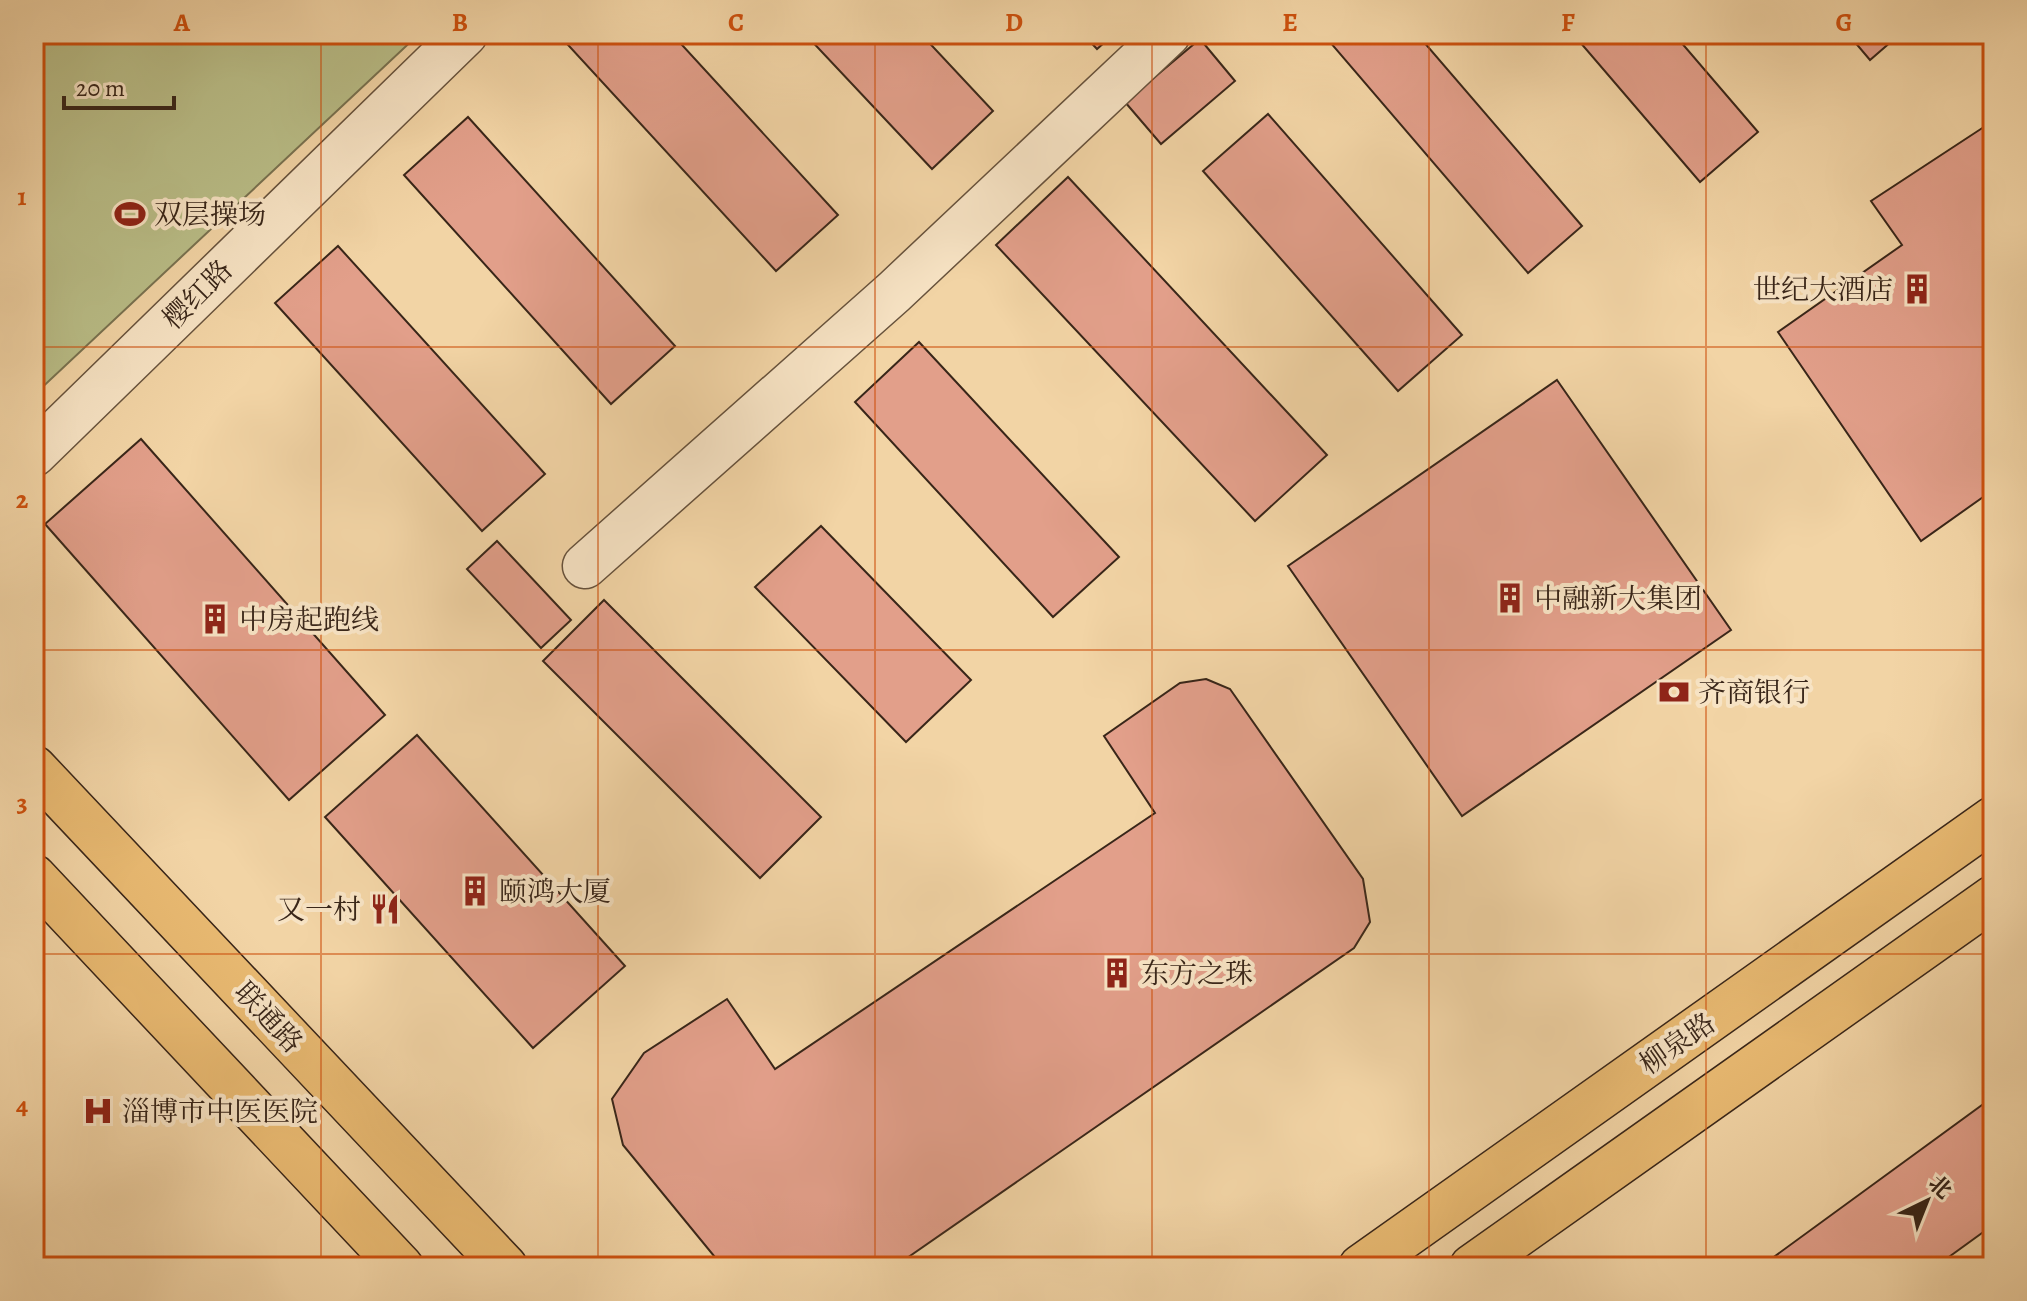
<svg xmlns="http://www.w3.org/2000/svg" width="2027" height="1301" font-family="Alegreya,'Noto Serif SC',serif">
<rect width="100%" height="100%" fill="#f2d4a5"/>
<filter id="stains"><feTurbulence type="fractalNoise" baseFrequency=".0025" numOctaves="4"/><feColorMatrix values="0 0 0 0 .2 0 0 0 0 .09 0 0 0 0 .02 0 0 0 .5 -.17"/></filter>
<radialGradient id="worn" r=".72"><stop offset=".6" stop-color="#630" stop-opacity="0"/><stop offset="1" stop-color="#630" stop-opacity=".3"/></radialGradient>
<path fill="#b9bd87" stroke="#797250" stroke-width="2" d="M34,34H419L34,395Z"/>
<g fill="#e29f8a" stroke="#392619" stroke-width="2">
<path d="M558,34H672L838,215L776,271Z"/>
<path d="M805,34H921L993,111L932,169Z"/>
<path d="M1083,34H1114L1097,49Z"/>
<path d="M1338,34H1417L1582,226L1528,273L1329,41Z"/>
<path d="M1573,34H1674L1758,132L1700,182Z"/>
<path d="M1848,34H1900L1870,60Z"/>
<path d="M1200,39L1235,81L1161,144L1125,102Z"/>
<path d="M1268,114L1462,335L1398,391L1203,171Z"/>
<path d="M468,117L675,346L611,404L404,175Z"/>
<path d="M1993,121V490L1921,541L1778,332L1902,245L1871,201Z"/>
<path d="M1068,177L1327,455L1255,521L996,245Z"/>
<path d="M338,246L545,474L482,531L275,303Z"/>
<path d="M919,342L1119,557L1053,617L855,402Z"/>
<path d="M1557,380L1731,630L1462,816L1288,566Z"/>
<path d="M141,439L385,715L289,800L45,524Z"/>
<path d="M821,526L971,680L906,742L755,587Z"/>
<path d="M497,541L571,620L541,648L467,569Z"/>
<path d="M604,600L821,817L760,878L543,661Z"/>
<path d="M1206,679L1230,689L1363,879L1370,922L1354,948L894,1267H723L623,1145L612,1099L644,1053L727,999L775,1069L1155,813L1104,736L1180,683Z"/>
<path d="M417,735L625,966L533,1048L325,817Z"/>
<path d="M1993,1097V1225L1935,1267H1760Z"/>
</g>
<g fill="none" stroke-linecap="round" stroke-linejoin="round">
<g stroke="#67523c" stroke-width="47">
<g id="minor">
<path d="M34,454L465,34"/>
<path d="M585,566L894,292L1168,34"/>
</g>
</g>
<g stroke="#392619" stroke-width="47">
<g id="major">
<path d="M34,768L505,1267"/>
<path d="M34,877L401,1267"/>
<path d="M1361,1267L1993,819"/>
<path d="M1472,1267L1993,898"/>
</g>
</g>
<use href="#minor" stroke="#f7e3c4" stroke-width="44"/>
<use href="#major" stroke="#e9ba72" stroke-width="44"/>
</g>
<path fill="none" stroke="#ce510e" stroke-width="2" stroke-opacity="0.55" d="M321,34V1267M598,34V1267M875,34V1267M1152,34V1267M1429,34V1267M1706,34V1267M34,347H1993M34,650H1993M34,954H1993"/>
<defs>
<g id="stadium-bare" transform="scale(2.4)"><path d="M0-5a6.5 5 0 1 0 0 10a6.5 5 0 1 0 0-10ZM-3.5-1.8h7v3.6h-7Z" fill="#8f2418" stroke="#f7e3c4" stroke-width="2.5" paint-order="stroke"/></g>
<g id="building-bare" transform="scale(2.4)"><path d="M-4-6H4V6H1V3H-1V6H-4ZM-2.5-4.3h1.7v1.8h-1.7ZM.8-4.3h1.7v1.8H.8ZM-2.5-1h1.7V.8h-1.7ZM.8-1h1.7V.8H.8Z" fill="#8f2418" stroke="#f7e3c4" stroke-width="2.5" paint-order="stroke"/></g>
<g id="bank-bare" transform="scale(2.4)"><path d="M-6-4H6V4H-6ZM0-2.3a2.3 2.3 0 1 0 0 4.6a2.3 2.3 0 1 0 0-4.6Z" fill="#8f2418" stroke="#f7e3c4" stroke-width="2.5" paint-order="stroke"/></g>
<g id="restaurant-bare" transform="scale(2.4)"><path d="M-5-6h1v4h1v-4h1v4h1v-4h1v5L-1.5 .5V6h-2V.5L-5-1ZM5-6V6H3V1.5H1.5Q1.5-4 5-6Z" fill="#8f2418" stroke="#f7e3c4" stroke-width="2.5" paint-order="stroke"/></g>
<g id="hospital-bare" transform="scale(2.4)"><path d="M-5-5h3v3.5h4V-5h3V5h-3V1.5h-4V5h-3Z" fill="#8f2418" stroke="#f7e3c4" stroke-width="2.5" paint-order="stroke"/></g>
</defs>
<g fill-rule="evenodd">
<use href="#stadium-bare" x="130" y="214"/>
<use href="#building-bare" x="1917" y="289"/>
<use href="#building-bare" x="1510" y="598"/>
<use href="#building-bare" x="215" y="619"/>
<use href="#bank-bare" x="1674" y="692"/>
<use href="#building-bare" x="475" y="891"/>
<use href="#restaurant-bare" x="385" y="909"/>
<use href="#building-bare" x="1117" y="973"/>
<use href="#hospital-bare" x="98" y="1111"/>
</g>
<g text-anchor="middle" stroke-width="8" stroke-linejoin="round" paint-order="stroke">
<g font-size="28" fill="#392619" stroke="#f7e3c4" text-anchor="start">
<text x="154" y="224">双层操场</text>
<text x="1893" y="299" text-anchor="end">世纪大酒店</text>
<text x="1534" y="608">中融新大集团</text>
<text x="239" y="629">中房起跑线</text>
<text x="1698" y="702">齐商银行</text>
<text x="499" y="901">颐鸿大厦</text>
<text x="361" y="919" text-anchor="end">又一村</text>
<text x="1141" y="983">东方之珠</text>
<text x="122" y="1121">淄博市中医医院</text>
</g>
<g font-size="28" fill="#392619" stroke="#f7e3c4">
<text transform="translate(197 294) rotate(-45)" y="10">樱红路</text>
<text transform="translate(269 1017) rotate(47)" y="10">联通路</text>
<text transform="translate(1677 1043) rotate(-35)" y="10">柳泉路</text>
</g>
</g>
<rect width="2027" height="1301" fill="none" stroke="#f2d4a5" stroke-width="88"/>
<g transform="translate(1927 1201) rotate(43)" stroke="#f7e3c4" stroke-width="6" paint-order="stroke">
<path d="M0-6L14 30L0 20L-14 30Z" fill="#392619"/>
<text y="-12" font-size="22" font-weight="bold" text-anchor="middle" fill="#392619">北</text>
</g>
<path d="M64 96v12h110v-12" fill="none" stroke="#392619" stroke-width="4"/>
<text x="76" y="96" font-size="24" fill="#392619" stroke="#f7e3c4" stroke-width="6" paint-order="stroke">20 m</text>
<rect x="44" y="44" width="1939" height="1213" fill="none" stroke="#ce510e" stroke-width="3"/>
<g font-size="26" text-anchor="middle" font-weight="bold" fill="#ce510e">
<text x="182" y="31">A</text>
<text x="460" y="31">B</text>
<text x="736" y="31">C</text>
<text x="1014" y="31">D</text>
<text x="1290" y="31">E</text>
<text x="1568" y="31">F</text>
<text x="1844" y="31">G</text>
<text x="22" y="205">1</text>
<text x="22" y="508">2</text>
<text x="22" y="811">3</text>
<text x="22" y="1114">4</text>
</g>
<rect width="100%" height="100%" filter="url(#stains)"/>
<rect width="100%" height="100%" fill="url(#worn)"/>
</svg>
